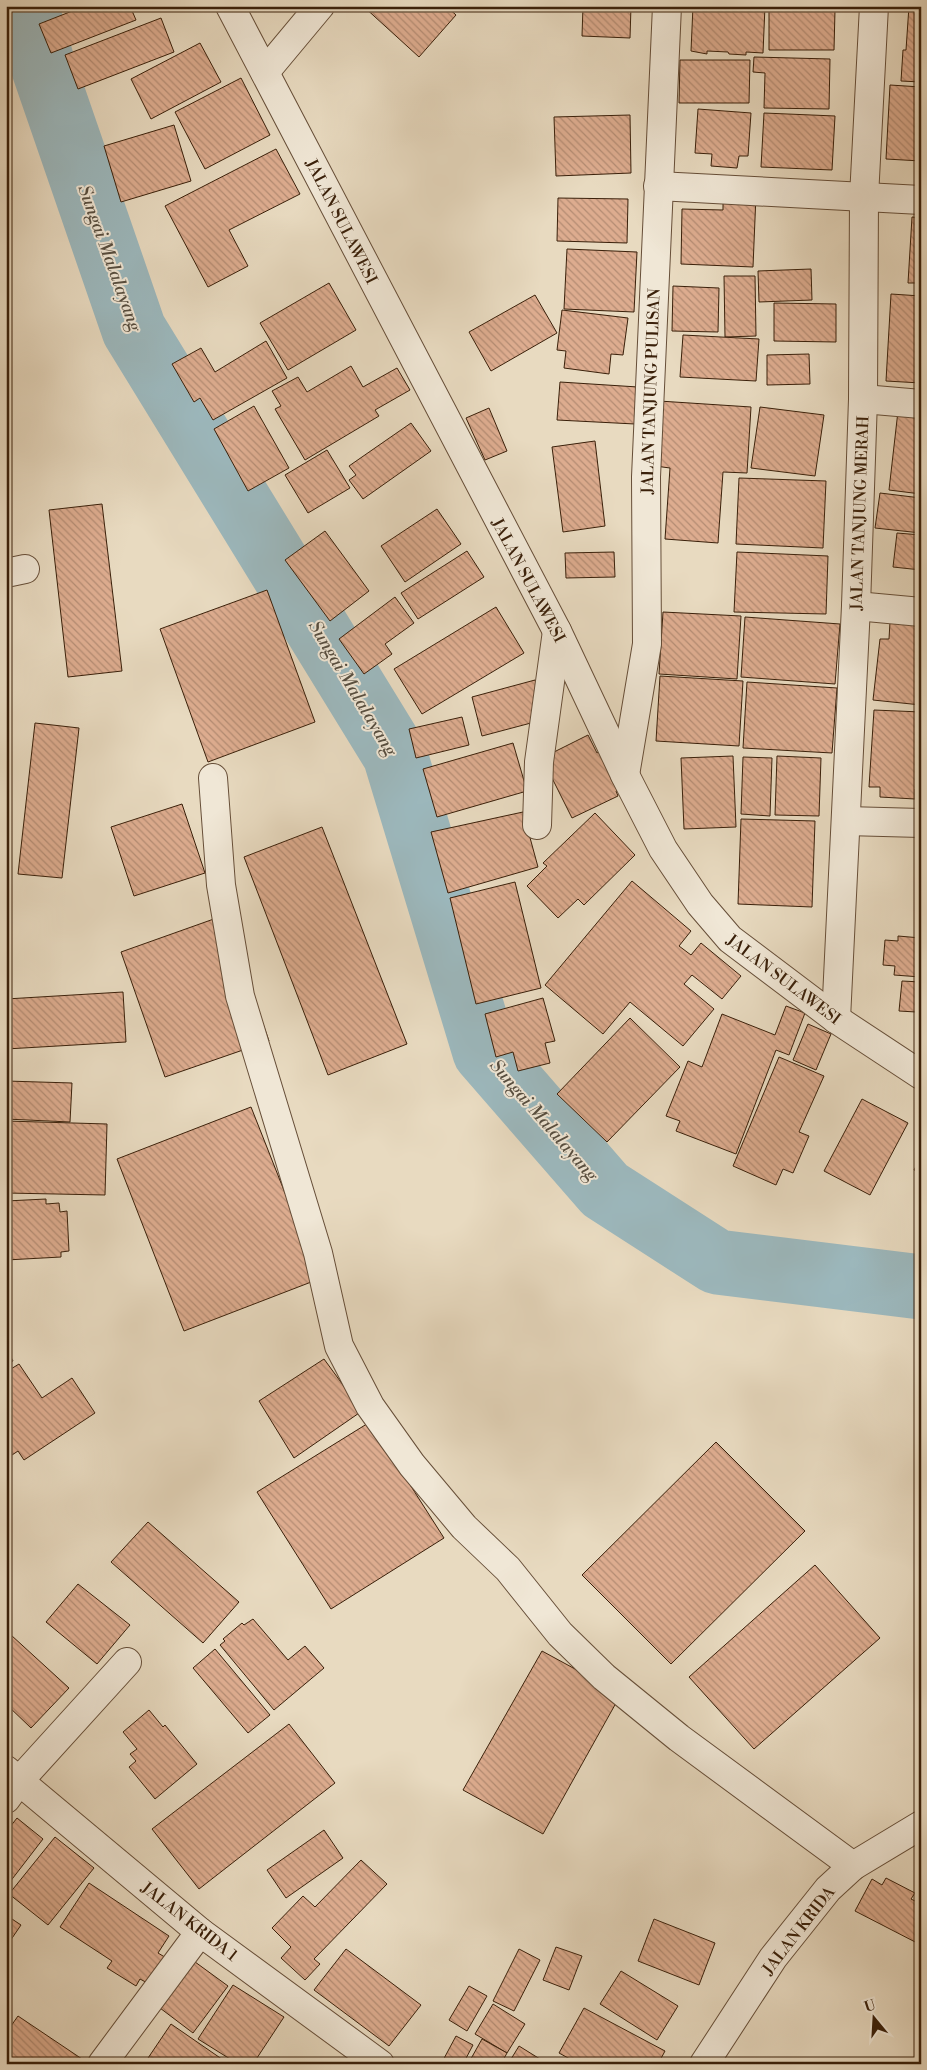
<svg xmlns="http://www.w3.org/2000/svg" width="927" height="2070" font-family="'Libre Bodoni',serif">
<defs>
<pattern id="building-back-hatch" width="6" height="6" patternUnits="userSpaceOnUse" patternTransform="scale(1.25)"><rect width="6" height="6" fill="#ddac8f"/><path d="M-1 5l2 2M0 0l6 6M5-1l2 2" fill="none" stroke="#b48c73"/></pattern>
</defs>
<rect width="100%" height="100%" fill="#e8dac0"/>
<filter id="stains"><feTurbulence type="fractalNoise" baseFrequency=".004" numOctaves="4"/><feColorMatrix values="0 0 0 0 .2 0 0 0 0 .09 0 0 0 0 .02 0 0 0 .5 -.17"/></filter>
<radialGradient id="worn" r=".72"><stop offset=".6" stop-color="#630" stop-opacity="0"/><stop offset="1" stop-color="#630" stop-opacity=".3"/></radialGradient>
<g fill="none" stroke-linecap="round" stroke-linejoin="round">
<path stroke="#9cb8bd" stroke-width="65" d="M26,6L44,69L134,330L395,755L485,1052L605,1190L717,1262L921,1287"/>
</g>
<g fill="url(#building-back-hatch)" stroke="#3a200a">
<path d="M85,6H130L136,20L51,53L39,24Z"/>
<path d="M363,6H446L456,15L419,57Z"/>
<path d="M583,6H631L630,38L582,36Z"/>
<path d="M693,6H765L763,53L746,52V55L729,54L728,52L707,51V54L691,51Z"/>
<path d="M909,6H921V82L901,81L903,50H906Z"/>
<path d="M769,10H835L834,50H769Z"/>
<path d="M161,18L174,52L78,89L65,55Z"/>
<path d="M200,43L221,82L151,119L131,79Z"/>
<path d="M754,57L830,59L829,109L764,108L765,73L753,72Z"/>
<path d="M680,60H750L749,103H679Z"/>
<path d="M241,78L270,135L205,169L175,112Z"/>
<path d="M890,85L921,87V161L886,159Z"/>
<path d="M698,109L751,113L748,156H739L737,168L711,166L712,154L695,153Z"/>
<path d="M764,113L835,116L832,170L761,167Z"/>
<path d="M630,115L631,173L556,176L554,117Z"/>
<path d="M174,125L191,181L121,202L104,146Z"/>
<path d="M276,149L300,194L229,230L248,266L208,287L165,206Z"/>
<path d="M723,194L756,195L753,267L681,264L682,209L723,210Z"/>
<path d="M558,198L628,199L627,243L557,241Z"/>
<path d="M912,217L921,218V291H916V283H908Z"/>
<path d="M567,249L637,252L634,312L564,309Z"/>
<path d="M811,269L812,300L759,302L758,271Z"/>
<path d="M724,276H755L756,336L725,337Z"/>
<path d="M329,283L356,330L288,370L260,323Z"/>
<path d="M673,286L719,288L718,332L672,331Z"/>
<path d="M891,294L921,296V383L886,381Z"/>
<path d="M535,295L557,333L491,371L469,332Z"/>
<path d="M774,303L836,304V342L774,341Z"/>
<path d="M562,310L628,318L623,355L611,354L609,374L564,368L566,351L557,350Z"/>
<path d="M683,335L759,339L756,381L680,377Z"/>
<path d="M266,341L287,378L213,420L200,398L194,402L172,364L201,348L215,372Z"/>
<path d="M809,354L810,384L767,385V355Z"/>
<path d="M351,366L363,387L397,368L410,390L375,410L379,416L305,460L275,409L281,406L272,391L298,377L307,392Z"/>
<path d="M560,382L638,387L635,424L557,420Z"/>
<path d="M659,401L751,407L747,473L723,472L718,543L665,539L670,468L655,466Z"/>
<path d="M254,406L289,468L248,491L214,429Z"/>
<path d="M760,407L824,415L815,476L751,468Z"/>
<path d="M489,408L507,451L485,460L466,418Z"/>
<path d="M898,411L921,414V494L889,490Z"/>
<path d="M411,423L431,451L363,499L349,480L356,475L349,466Z"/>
<path d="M595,441L605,526L563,532L552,447Z"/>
<path d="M327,450L350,488L308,513L285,475Z"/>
<path d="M739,478L826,481L823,548L736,544Z"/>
<path d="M880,493L921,498V533L875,528Z"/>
<path d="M102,504L122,671L68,677L49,510Z"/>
<path d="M437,509L461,544L405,582L381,546Z"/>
<path d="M325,531L369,591L330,621L285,560Z"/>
<path d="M897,533L921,535V570L893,567Z"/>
<path d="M467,551L484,577L418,619L401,593Z"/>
<path d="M614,552L615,577L566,578L565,553Z"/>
<path d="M737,552L828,556L826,614L734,612Z"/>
<path d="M267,590L315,722L208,762L160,629Z"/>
<path d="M395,597L414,623L385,644L392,654L364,674L339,639Z"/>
<path d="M496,607L524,653L422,714L394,669Z"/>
<path d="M663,612L741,616L737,679L659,674Z"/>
<path d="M745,617L840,624L835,684L741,677Z"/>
<path d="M890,622L921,626V705L873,700L880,639H889Z"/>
<path d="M660,676L743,681L739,746L656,741Z"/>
<path d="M535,680L546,719L482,736L472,697Z"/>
<path d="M747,682L837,688L832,753L743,748Z"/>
<path d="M874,710L921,712V789H915V799L880,797V787H869Z"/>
<path d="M462,717L469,745L416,758L409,729Z"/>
<path d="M35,723L79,728L62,878L18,874Z"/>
<path d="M588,735L597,753L609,746L628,785L616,791L618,796L572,818L542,758Z"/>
<path d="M513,743L527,791L437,817L423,769Z"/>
<path d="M733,756L736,827L684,829L681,758Z"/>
<path d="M777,756L821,758L819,816L775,815Z"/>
<path d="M743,757L772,758L770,816L741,814Z"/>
<path d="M182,804L205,873L134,896L111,827Z"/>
<path d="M523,812L538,867L448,893L431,832Z"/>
<path d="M595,813L635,855L584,905L578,899L558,918L527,886L547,866L543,863Z"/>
<path d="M741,819L815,821L812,907L738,904Z"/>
<path d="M322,827L407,1044L328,1075L244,857Z"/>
<path d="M632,881L691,931L679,946L691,955L701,943L741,976L722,999L692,975L684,984L714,1009L683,1046L630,1002L603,1034L545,985Z"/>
<path d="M515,882L541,988L476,1004L450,898Z"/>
<path d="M225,915L269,1041L165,1077L121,952Z"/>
<path d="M898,936L921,938V977L894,975L895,966L883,965L885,940L898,941Z"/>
<path d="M902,981L921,982V1016H916V1012L899,1011Z"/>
<path d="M123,992L126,1042L6,1049V999Z"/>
<path d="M543,998L555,1041L545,1043L550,1063L518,1071L513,1052L496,1057L485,1014Z"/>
<path d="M786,1006L805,1013L789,1055L776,1050L736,1154L676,1131L680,1121L666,1116L688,1061L702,1067L722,1014L775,1035Z"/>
<path d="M630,1018L680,1067L607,1142L557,1094Z"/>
<path d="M808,1024L831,1034L816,1070L793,1060Z"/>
<path d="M779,1057L824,1076L799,1132L809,1136L793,1173L783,1169L776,1185L733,1166Z"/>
<path d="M6,1081L72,1083L70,1122L6,1119Z"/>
<path d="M862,1099L908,1123L870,1195L824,1171Z"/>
<path d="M251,1107L319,1279L184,1331L117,1159Z"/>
<path d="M6,1121L107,1124L105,1195L6,1193Z"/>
<path d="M921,1157V1173L914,1170Z"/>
<path d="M46,1199V1204L59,1203L60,1212L67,1211L69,1251L61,1252V1257L6,1260V1201Z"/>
<path d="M6,1348L13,1361L6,1365Z"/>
<path d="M324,1359L362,1411L294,1458L259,1401Z"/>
<path d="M19,1364L42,1398L72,1378L95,1413L24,1460L18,1451L6,1459V1372Z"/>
<path d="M370,1422L444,1538L331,1609L257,1492Z"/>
<path d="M716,1442L805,1531L671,1664L582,1575Z"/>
<path d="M148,1522L239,1602L203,1643L111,1562Z"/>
<path d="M815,1565L880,1638L754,1749L689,1677Z"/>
<path d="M78,1584L130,1625L97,1664L46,1622Z"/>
<path d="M253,1619L288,1660L305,1646L324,1668L274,1710L220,1645L225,1641L223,1639L242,1623L244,1625Z"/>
<path d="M11,1635L69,1688L31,1728L6,1704V1641Z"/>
<path d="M215,1649L270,1715L248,1733L193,1668Z"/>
<path d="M542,1651L621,1694L543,1834L463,1790Z"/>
<path d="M149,1710L163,1727L165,1725L197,1764L155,1799L129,1767L136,1761L130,1754L137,1749L123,1732Z"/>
<path d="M289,1724L335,1783L199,1889L152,1829Z"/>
<path d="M17,1818L43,1839L6,1887V1832Z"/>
<path d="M324,1830L343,1858L286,1898L267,1870Z"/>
<path d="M55,1837L94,1868L48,1925L9,1894Z"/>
<path d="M361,1860L387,1884L314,1959L320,1964L305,1980L281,1958L291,1947L272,1928L303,1896L315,1907Z"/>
<path d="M886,1878L915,1893L911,1899L921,1904V1945L855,1911L872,1879L882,1885Z"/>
<path d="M89,1883L169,1936L158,1953L168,1959L151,1985L140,1979L136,1986L107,1968L112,1961L60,1927Z"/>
<path d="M6,1915L21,1925L6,1947Z"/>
<path d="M654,1919L715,1943L699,1985L638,1961Z"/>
<path d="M556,1947L582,1956L569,1990L543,1980Z"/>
<path d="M346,1949L421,2005L389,2046L314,1990Z"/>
<path d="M519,1949L540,1960L514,2011L493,2001Z"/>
<path d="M191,1959L228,1986L193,2033L156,2005Z"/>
<path d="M621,1971L678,2006L657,2040L600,2004Z"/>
<path d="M233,1985L284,2017L253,2064H238L198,2039Z"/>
<path d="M469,1986L487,1996L467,2031L449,2020Z"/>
<path d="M493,2004L525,2024L507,2053L475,2034Z"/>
<path d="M584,2008L665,2051L658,2064H579L559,2053Z"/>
<path d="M18,2016L82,2059L79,2064H6V2033Z"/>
<path d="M171,2024L229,2064H144Z"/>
<path d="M456,2036L473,2045L463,2064H441Z"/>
<path d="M482,2039L507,2053L501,2064H468Z"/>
<path d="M519,2046L548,2064H508Z"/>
</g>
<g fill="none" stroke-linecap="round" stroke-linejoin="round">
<g stroke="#664e38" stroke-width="30">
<g id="minor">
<path d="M265,72L320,6"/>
<path d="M658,186L921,200"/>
<path d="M863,399L921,404"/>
<path d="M6,573L25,569"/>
<path d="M856,606L921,612"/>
<path d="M625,775L647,644L646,477L667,6"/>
<path d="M213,778L221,885L240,996L318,1253L339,1346L370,1406L412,1465L464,1527L508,1569L560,1634L604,1677L679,1738L853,1866"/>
<path d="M846,821L921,823"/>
<path d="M537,825L539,762L557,631"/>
<path d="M836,1019L856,606L863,399L864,197L874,6"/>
<path d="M6,1799L19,1781L127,1662"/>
<path d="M102,2064L200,1932"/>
</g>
</g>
<g stroke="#664e38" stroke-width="30">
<g id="tertiary">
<path d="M230,6L557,631L625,775L663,849L700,904L730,939L836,1019L921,1075"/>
<path d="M6,1770L200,1932L380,2064"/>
<path d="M704,2064L773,1958L828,1889L853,1866L921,1825"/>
</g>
</g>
<use href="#minor" stroke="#f0e7d6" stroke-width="28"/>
<use href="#tertiary" stroke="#f0e7d6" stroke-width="28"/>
</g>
<g text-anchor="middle" stroke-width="4" stroke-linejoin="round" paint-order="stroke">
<g font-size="16" fill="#3a200a" stroke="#f0e7d6">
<text transform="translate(342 221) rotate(63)" y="6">JALAN SULAWESI</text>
<text transform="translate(650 391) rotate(-88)" y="6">JALAN TANJUNG PULISAN</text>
<text transform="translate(859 513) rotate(-88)" y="6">JALAN TANJUNG MERAH</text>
<text transform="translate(529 580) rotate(62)" y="6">JALAN SULAWESI</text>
<text transform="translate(784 979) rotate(37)" y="6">JALAN SULAWESI</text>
<text transform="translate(190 1921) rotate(38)" y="6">JALAN KRIDA 1</text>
<text transform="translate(798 1930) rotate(-52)" y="6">JALAN KRIDA</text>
</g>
<g font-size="18" font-style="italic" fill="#574e40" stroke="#f0e7d6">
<text transform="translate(110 258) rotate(70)" y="6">Sungai Malalayang</text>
<text transform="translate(353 688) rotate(59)" y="6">Sungai Malalayang</text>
<text transform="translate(544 1120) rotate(49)" y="6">Sungai Malalayang</text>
</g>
</g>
<rect width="927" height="2070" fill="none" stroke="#e8dac0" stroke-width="25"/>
<rect x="8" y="8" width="912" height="2055" fill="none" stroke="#3a200a" stroke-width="2.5"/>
<rect x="12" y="12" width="902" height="2045" fill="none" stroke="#3a200a"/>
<g transform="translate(874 2018) rotate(342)" stroke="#f0e7d6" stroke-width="4" paint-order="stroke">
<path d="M0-4L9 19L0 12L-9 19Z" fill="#3a200a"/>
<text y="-8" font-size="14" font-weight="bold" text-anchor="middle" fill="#3a200a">U</text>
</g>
<rect width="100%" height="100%" filter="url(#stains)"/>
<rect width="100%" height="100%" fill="url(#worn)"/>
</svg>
